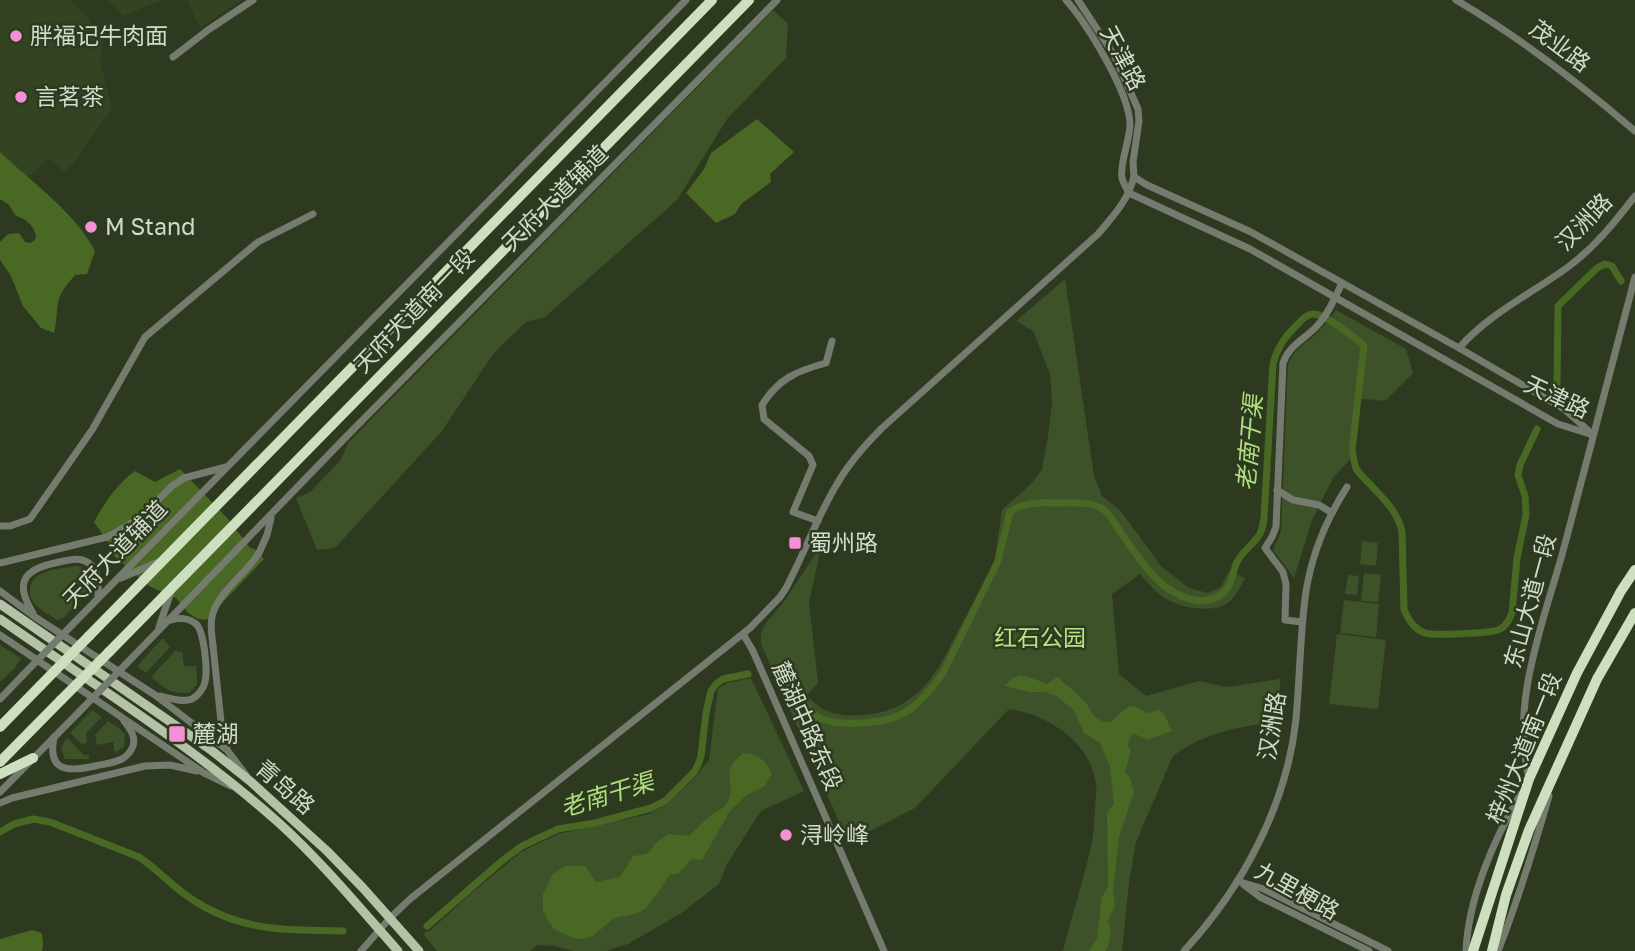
<svg xmlns="http://www.w3.org/2000/svg" width="1635" height="951" font-family="'Golos Text','Noto Sans SC',sans-serif">
<rect width="100%" height="100%" fill="#2d3a1f"/>
<g fill="#344423">
<path d="M0,0H70L86,15L102,42L100,60L112,109L90,138L74,163L64,172L48,158L27,178L0,152Z"/>
<path d="M108,0H162L123,16Z"/>
<path d="M187,0H241L200,28Z"/>
</g>
<g fill="#3d5228">
<path d="M773,10L788,24L786,58L727,119L677,200L545,317L526,322L493,354L442,431L335,548L317,550L296,498L310,492L341,460L348,443Z"/>
<path d="M1065,279L1094,476L1102,496L1120,510L1161,566L1189,588L1208,593L1221,587L1229,571L1245,578C1232,604 1225,611 1194,608C1186,607 1176,604 1168,600C1157,594 1148,583 1140,574L1112,594L1119,674L1146,696L1199,681L1227,687L1280,679L1279,722C1243,725 1203,733 1173,756L1136,842L1129,883L1122,951H1063C1072,915 1084,879 1092,842C1094,832 1094,821 1095,810C1095,802 1097,792 1096,784C1091,742 1047,714 1009,709L915,808L848,842L761,644V633L766,623L785,600L822,544L809,602L818,683L807,695C812,700 817,706 823,709C835,716 852,716 865,715C920,709 937,673 959,629C970,609 981,588 992,567L995,558L1002,510L1032,483L1042,469L1048,436L1052,403L1050,374L1033,331L1016,321Z"/>
<path d="M1336,310L1406,349L1413,373L1385,401L1355,398L1350,459L1333,478L1312,520L1294,578L1273,550L1281,531L1288,365C1293,350 1307,342 1318,332C1325,325 1330,317 1336,310Z"/>
<path d="M1362,541L1378,543L1376,566L1360,564Z"/>
<path d="M76,566C88,568 94,575 92,588L63,618L57,620C50,615 40,610 35,604C31,599 29,594 30,588C33,569 60,569 76,566Z"/>
<path d="M1364,573L1381,575L1378,602L1361,601Z"/>
<path d="M1348,575L1359,576L1357,595L1345,594Z"/>
<path d="M1344,600L1379,604L1376,637L1340,633Z"/>
<path d="M1337,634L1386,640L1378,709L1329,704Z"/>
<path d="M163,638L170,647L146,673L137,666Z"/>
<path d="M0,645L21,658L15,668L0,682Z"/>
<path d="M175,651L182,652L184,666H196L197,673V685L189,693C171,694 165,689 151,677Z"/>
<path d="M751,678L804,791L761,811L727,864L719,884L680,914L628,944L606,951H573L555,946L537,945L530,951H437L423,934L432,929L468,896L521,852L558,834L649,814L666,805L694,778L709,760L718,689L727,683Z"/>
<path d="M92,710L102,717L86,733L87,742L83,745L70,733Z"/>
<path d="M108,721L121,730L125,735L124,747L115,753L113,742L97,745L95,735Z"/>
<path d="M67,738L84,755H89V759H65L61,748Z"/>
</g>
<g fill="#496824">
<path d="M757,119L794,152L770,174L771,182L741,204L735,214L716,223L686,193L704,169L711,153Z"/>
<path d="M0,152C32,183 75,212 95,251L87,274L75,275C69,282 62,290 59,299C56,310 57,322 54,333L41,328L23,306L11,276L0,260V242L8,234L19,233L25,242L30,243L35,240C39,230 26,218 16,216L9,205L0,199Z"/>
<path d="M180,469L229,520L250,548L255,549L264,559L206,620L198,619L188,613L176,598L149,586L114,556L111,547L94,522C105,502 117,484 135,471L155,482Z"/>
<path d="M1019,675L1032,678L1047,684L1057,677C1067,685 1078,694 1086,703C1090,709 1093,717 1100,720C1115,729 1120,706 1133,706C1137,706 1143,711 1147,713L1159,710L1164,714L1172,731L1147,740L1133,733L1127,745L1131,749L1125,773L1130,777L1134,792L1119,837L1113,890L1115,906L1108,921L1111,931L1108,946L1105,951H1089L1097,939L1102,897L1108,887L1107,813L1114,804L1110,767L1100,743L1084,733L1074,710L1056,696L1045,692H1030L1005,686L1010,680Z"/>
<path d="M743,753C759,753 766,762 772,774L765,786L747,795L730,811L702,860L692,859L678,874H670L657,894L645,909L636,914L614,918L593,936L583,939L573,938L554,929L546,917L543,910V894L552,875L565,866H585L596,882L620,877L633,856L647,854L658,841L669,834L689,836C697,828 705,820 714,813C719,810 724,808 727,803C739,783 717,773 743,753Z"/>
<path d="M32,930L42,933L43,944L42,951H0V939Z"/>
</g>
<g fill="none" stroke-linecap="round" stroke-linejoin="round">
<g stroke="#496824" stroke-width="7">
<path d="M1556,391L1557,384L1558,306L1597,268L1605,264L1612,266L1621,281"/>
<path d="M774,669H778C794,681 799,703 815,715C832,728 881,724 900,715C917,708 932,688 943,673L998,561L1010,512C1022,502 1041,502 1056,503C1071,503 1090,501 1103,509C1110,514 1114,523 1119,530C1139,558 1159,594 1195,600C1209,602 1220,599 1228,587C1233,580 1233,570 1237,562C1242,552 1250,547 1257,538C1262,533 1263,525 1264,518L1273,364C1277,348 1284,338 1295,327C1300,322 1305,315 1312,314C1324,312 1353,337 1364,345L1352,451L1356,469C1372,489 1397,506 1402,532L1404,609C1408,620 1414,629 1425,633C1433,636 1490,633 1498,630C1506,627 1509,620 1512,613L1517,558L1526,515L1525,496L1518,475L1520,465L1537,429"/>
<path d="M0,832L14,824L33,819L50,822L139,857C157,869 172,886 190,898C240,932 286,930 343,931"/>
<path d="M427,926L503,860L522,846L558,829L595,823L651,808L665,801L694,772L698,765L701,756L706,713L711,691L716,684L723,679L748,674"/>
</g>
<g stroke="#757c6f" stroke-width="7">
<path d="M1066,0C1087,24 1130,93 1130,125C1130,139 1119,166 1122,178C1123,183 1127,189 1129,193L1250,249L1558,424L1593,435"/>
<path d="M1078,0L1114,55L1138,109L1139,121L1133,162L1134,177L1147,185L1251,232L1459,348L1564,409L1590,432"/>
<path d="M1456,0C1521,38 1578,82 1635,131"/>
<path d="M173,57L208,30L253,0"/>
<path d="M1459,348C1490,313 1531,294 1568,267C1595,247 1615,222 1635,196"/>
<path d="M1277,490L1293,500L1319,505L1332,513"/>
<path d="M818,521L793,512L813,465L809,456L764,419L762,405C779,378 797,371 826,363L832,341"/>
<path d="M0,526H10L30,519L92,430L145,337L258,242L313,214"/>
<path d="M259,553L267,535L271,518"/>
<path d="M0,563L107,537L127,526L143,515L172,486L184,478L226,467"/>
<path d="M121,578L158,562"/>
<path d="M0,591L35,617L155,695L227,750L246,775"/>
<path d="M33,613C15,584 22,570 55,563C68,560 82,555 92,566C100,574 98,587 98,598"/>
<path d="M1302,622L1285,620L1286,584L1283,572L1265,548L1272,537L1276,527L1283,363C1289,345 1305,339 1317,326C1328,314 1335,298 1342,283"/>
<path d="M72,625L686,0"/>
<path d="M159,627L171,592"/>
<path d="M743,634L753,651L884,951"/>
<path d="M0,635L204,773L231,786"/>
<path d="M213,646L222,731L227,749"/>
<path d="M126,664L341,442L777,0"/>
<path d="M160,696C170,698 183,703 192,699C198,696 204,688 205,682C208,670 204,631 196,624C188,617 179,618 170,620"/>
<path d="M0,699L23,675"/>
<path d="M54,737C47,772 68,772 95,766C104,764 114,763 122,759C127,756 131,752 133,746C136,736 130,729 124,721"/>
<path d="M1529,778C1509,700 1547,614 1566,540C1589,452 1612,365 1635,277"/>
<path d="M0,792L79,712"/>
<path d="M0,803L12,798L145,766L170,765L197,771"/>
<path d="M1237,881L1264,889L1388,951"/>
<path d="M1244,885L1260,897L1369,951"/>
<path d="M361,951L390,918L410,899L750,628L780,597L786,588C804,554 817,517 837,484C849,463 865,445 882,428L1098,234C1114,215 1127,202 1134,177"/>
<path d="M1184,951C1242,888 1287,805 1296,719C1300,676 1300,633 1306,591C1312,554 1327,518 1347,487"/>
<path d="M1466,951C1468,899 1494,839 1520,795"/>
<path d="M1498,951C1518,900 1534,848 1549,796"/>
</g>
<g stroke="#b4c3a8" stroke-width="9">
<path d="M0,604L211,750L250,781L327,851L363,888L419,951"/>
<path d="M0,619C94,685 193,746 279,823C322,862 359,907 398,951"/>
</g>
<g stroke="#cddfbe" stroke-width="10">
<path d="M89,636L712,0"/>
<path d="M109,652L749,0"/>
<path d="M0,727L40,686"/>
<path d="M0,762L61,700"/>
<path d="M0,774L33,758"/>
<path d="M1473,951L1529,779L1577,673L1621,591L1635,570"/>
<path d="M1492,951L1506,895L1529,830L1597,679L1635,613"/>
</g>
<g stroke="#757c6f" stroke-width="7">
<path d="M213,646C212,636 210,627 212,617C216,594 246,574 259,553"/>
<path d="M23,675L72,625"/>
<path d="M79,712L126,664"/>
</g>
<g stroke="#cddfbe" stroke-width="10">
<path d="M40,686L89,636"/>
<path d="M61,700L109,652"/>
</g>
</g>
<g fill="#f491d4" stroke="#2d3a1f" stroke-width="2.5">
<circle cx="16" cy="36" r="7"/>
<circle cx="21" cy="97" r="7"/>
<circle cx="91" cy="227" r="7"/>
<rect x="788" y="536" width="14" height="14" rx="3.5"/>
<rect x="168" y="725" width="18" height="18" rx="3.5"/>
<circle cx="786" cy="835" r="7"/>
</g>
<g text-anchor="middle" stroke-width="5" stroke-linejoin="round" paint-order="stroke">
<g font-size="23" fill="#d2dbcb" stroke="#2d3a1f" text-anchor="start">
<text x="30" y="44">胖福记牛肉面</text>
<text x="35" y="105">言茗茶</text>
<text x="105" y="235">M Stand</text>
<text x="809" y="551">蜀州路</text>
<text x="193" y="742">麓湖</text>
<text x="800" y="843">浔岭峰</text>
</g>
<g font-size="23" fill="#d2dbcb" stroke="#2d3a1f">
<text transform="translate(1560 46) rotate(37)" y="8">茂业路</text>
<text transform="translate(1123 58) rotate(62)" y="8">天津路</text>
<text transform="translate(555 198) rotate(-45)" y="8">天府大道辅道</text>
<text transform="translate(1584 222) rotate(-46)" y="8">汉洲路</text>
<text transform="translate(414 311) rotate(-46)" y="8">天府大道南一段</text>
<text transform="translate(1557 397) rotate(25)" y="8">天津路</text>
<text transform="translate(115 554) rotate(-46)" y="8">天府大道辅道</text>
<text transform="translate(1530 601) rotate(-75)" y="8">东山大道一段</text>
<text transform="translate(807 726) rotate(66)" y="8">麓湖中路东段</text>
<text transform="translate(1272 726) rotate(-81)" y="8">汉洲路</text>
<text transform="translate(1524 748) rotate(-68)" y="8">梓州大道南一段</text>
<text transform="translate(285 787) rotate(41)" y="8">青岛路</text>
<text transform="translate(1297 891) rotate(29)" y="8">九里梗路</text>
</g>
<g font-size="23" fill="#b4e485" stroke="#2d3a1f">
<text x="1040" y="646">红石公园</text>
</g>
<g font-size="24" font-style="italic" fill="#afde7f" stroke="#2d3a1f">
<text transform="translate(1250 443) rotate(-85)" y="8">老南干渠</text>
<text transform="translate(607 795) rotate(-17)" y="8">老南干渠</text>
</g>
</g>
</svg>
